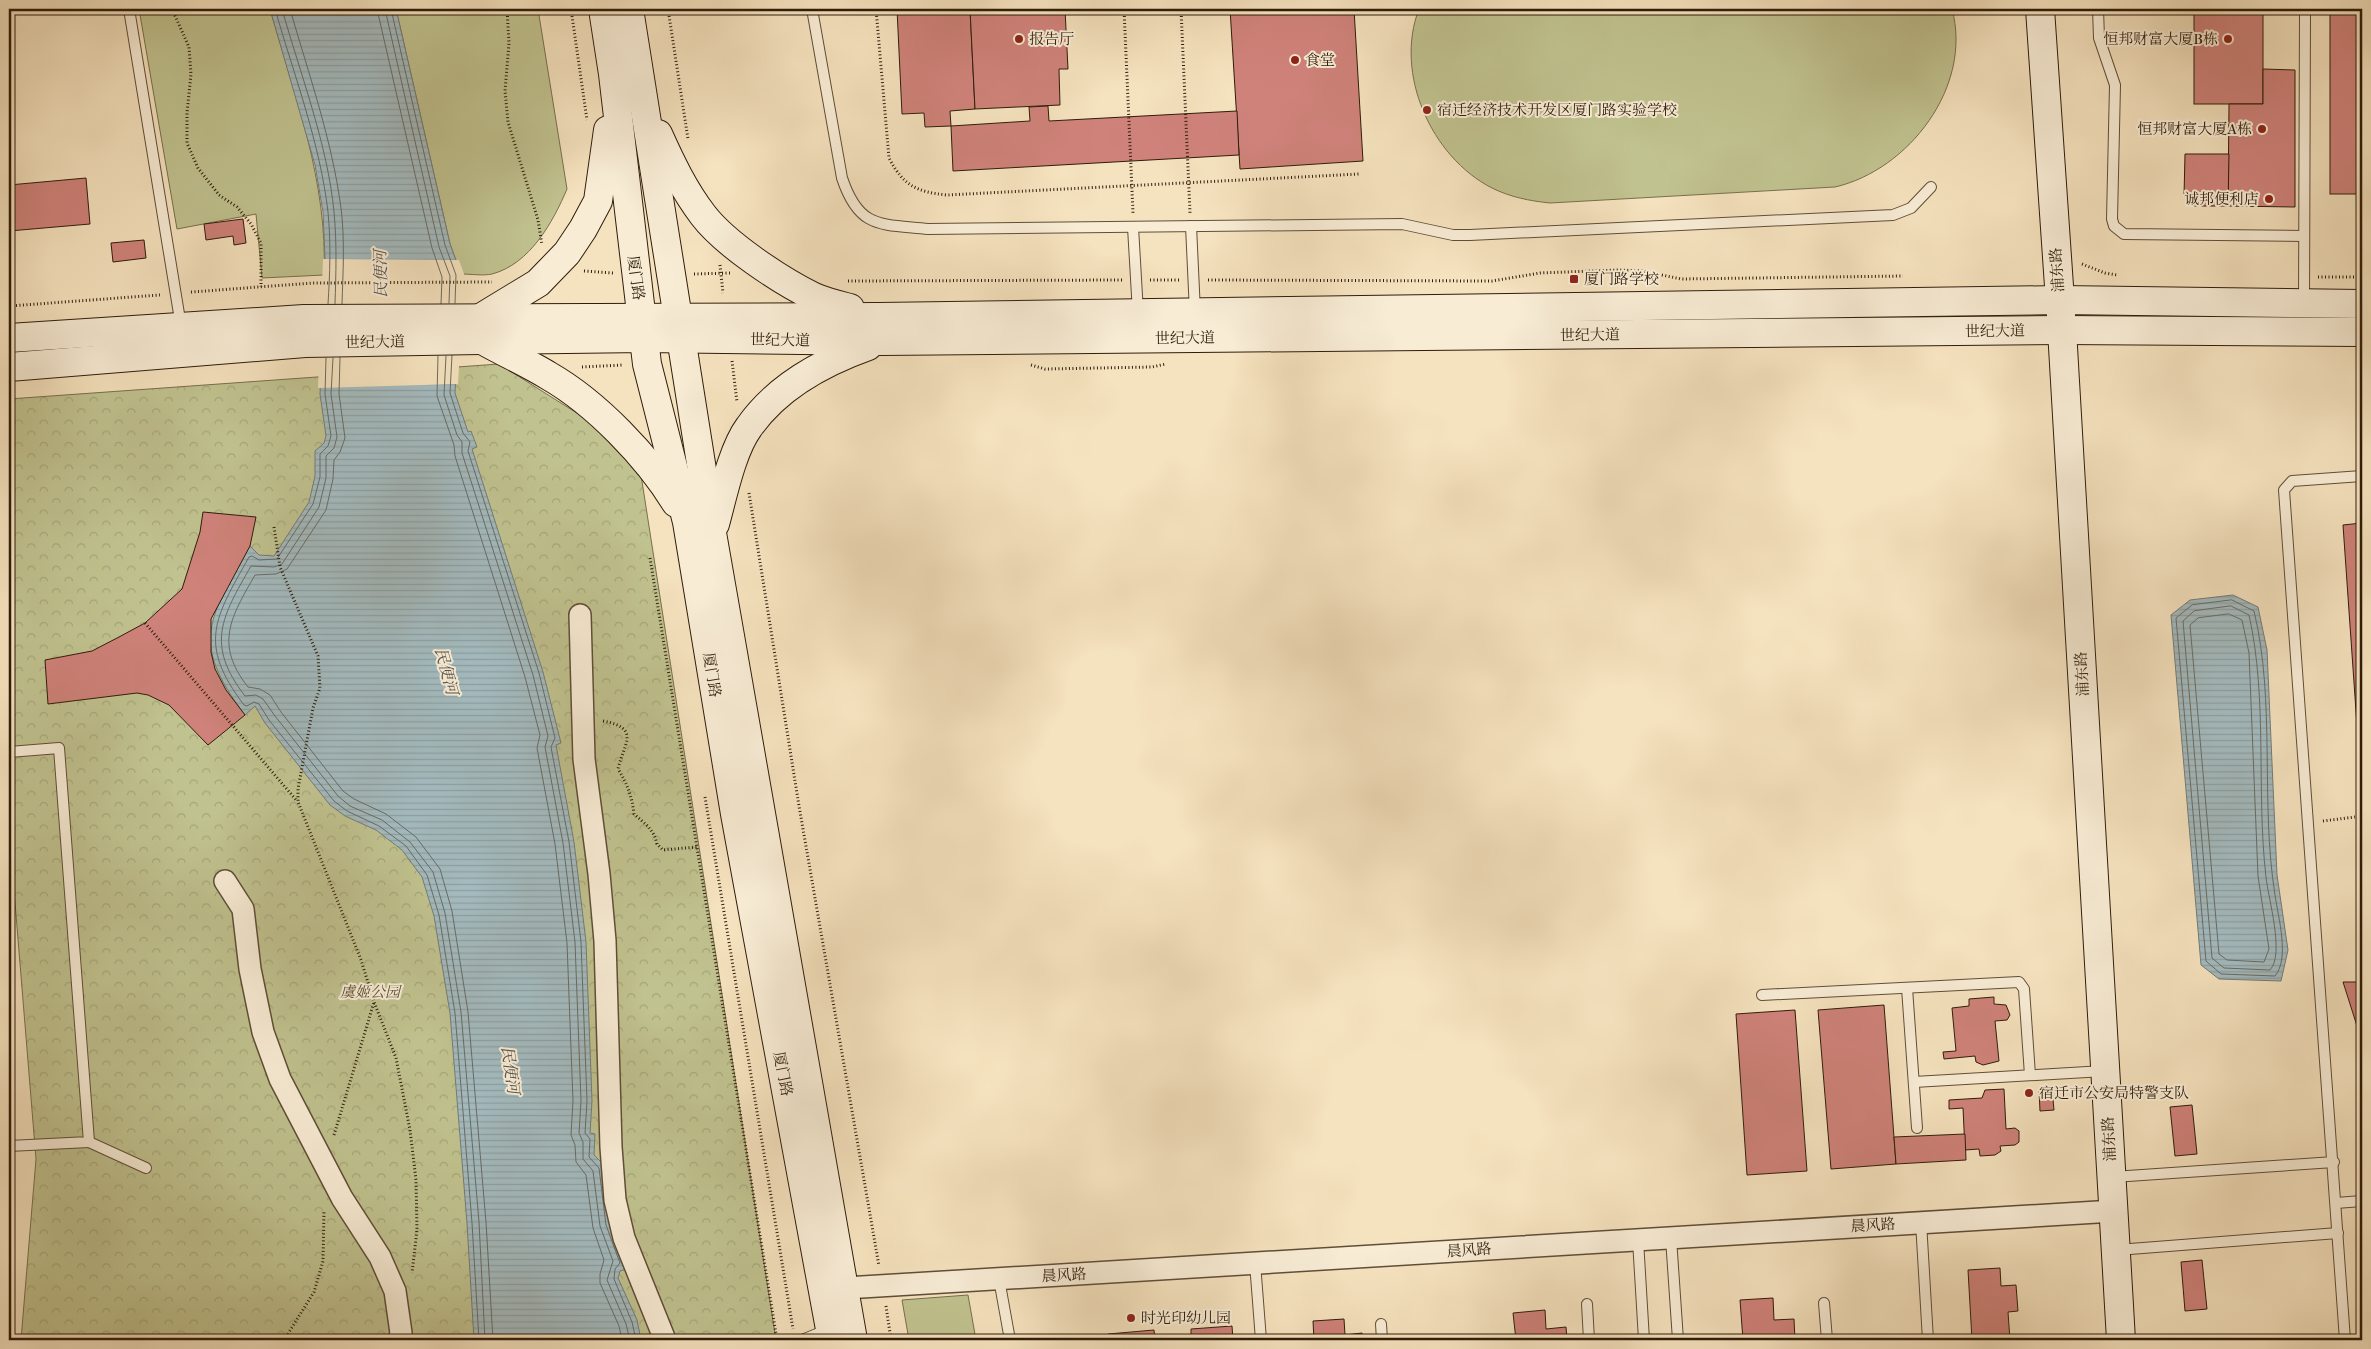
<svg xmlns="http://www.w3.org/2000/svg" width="2371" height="1349" font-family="'IM FELL French Canon','Noto Serif SC',serif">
<defs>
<pattern id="park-crowns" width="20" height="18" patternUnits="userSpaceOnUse" patternTransform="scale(1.25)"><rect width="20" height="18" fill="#c0c28f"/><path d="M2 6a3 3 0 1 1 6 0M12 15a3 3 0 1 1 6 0" fill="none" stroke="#a5a67a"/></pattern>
<pattern id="water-rules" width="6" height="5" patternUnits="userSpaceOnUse" patternTransform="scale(1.25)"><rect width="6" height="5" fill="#a3babe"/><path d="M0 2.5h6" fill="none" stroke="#8d9fa2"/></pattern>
</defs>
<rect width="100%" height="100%" fill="#f5e2be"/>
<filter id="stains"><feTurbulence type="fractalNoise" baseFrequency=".004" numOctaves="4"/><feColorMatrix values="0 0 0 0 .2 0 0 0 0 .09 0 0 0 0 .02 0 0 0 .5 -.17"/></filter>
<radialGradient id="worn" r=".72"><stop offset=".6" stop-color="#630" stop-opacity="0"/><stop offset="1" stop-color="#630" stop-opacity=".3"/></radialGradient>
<g fill="#c0c28f" stroke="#786f4d">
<path d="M139,9H270C295,96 328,183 324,275L262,278L256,214L177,229Z"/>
<path d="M396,9H538L567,189C553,222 530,264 492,274C483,276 471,274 461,274L450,244Z"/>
<path d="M1419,9H1952C1973,86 1909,170 1835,187L1550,203C1530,201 1510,197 1492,188C1431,157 1394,73 1419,9Z"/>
<path d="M968,1295L976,1340H909L902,1300Z"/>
</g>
<path fill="url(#park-crowns)" stroke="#786f4d" d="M499,364L599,427L641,475L776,1340H21L36,1159L9,829V399Z"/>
<g fill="url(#water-rules)" stroke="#757b76">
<path d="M270,9H396L450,244L461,274L455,393L468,432L471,431L477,447L472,449L543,672L561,743L556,745L574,842L586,942L592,1101L590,1133L595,1134L594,1155L604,1165L627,1269L620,1271L618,1278L637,1320L641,1340H474L467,1223L450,1013L434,916L422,877L402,850L376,830L345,816L330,805L265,723L255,706L245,715C189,641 209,619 250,546L259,555L274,556L309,502L315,476V451L324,443L326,436L320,394L325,258L323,212L315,165Z"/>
<path d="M2233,595L2258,607L2267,650L2277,875L2288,950L2281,981L2219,979L2201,965L2171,615L2190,600Z"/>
</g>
<path fill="#f5e2be" d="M323,259L459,260L464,274L458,384L318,388Z"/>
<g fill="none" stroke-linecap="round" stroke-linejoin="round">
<g stroke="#696b64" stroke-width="1">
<path d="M275,9C294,75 320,143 328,212C331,243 330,273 328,304"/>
<path d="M282,9C300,73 328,146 334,212C337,243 336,273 335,304"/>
<path d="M290,9C309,75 332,140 341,208C345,240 343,272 342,304"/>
<path d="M377,9L432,248L442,277L441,304"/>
<path d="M385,9L439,247L450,276L449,303"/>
<path d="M391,9L445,245L456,275L455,303"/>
<path d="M452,355L450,393L463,433L470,442L468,451L539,673L555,738L551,747L569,842L581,942L587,1101L585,1133L590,1139L589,1157L599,1168L606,1225L620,1263L615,1269L614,1279L632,1322L636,1340"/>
<path d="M438,356L437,396L454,445L455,456L525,677L540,735L537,748L555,844L567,943L573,1101L571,1135L575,1145L576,1162L586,1175L593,1228L604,1260L600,1274V1283L619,1326L622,1340"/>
<path d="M446,356L444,395L457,435L462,442V453L533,675L548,736L545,747L563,843L575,942L581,1101L579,1133L583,1142V1159L593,1171L600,1226L613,1261L607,1280L626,1324L630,1340"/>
<path d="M340,357L339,394L345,438L340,452L334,460L333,479L326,510L287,569L276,574L255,575C231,617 214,644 248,687L260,689L270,695L281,712L343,791L354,799L386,814L416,837L440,869L452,911L468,1012L486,1222L493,1340"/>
<path d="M326,358L325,394L331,436L328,446L320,454V477L313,504L277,559L259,560L252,556L249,557C215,618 197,643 244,705L247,706L254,702L259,704L269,720L334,801L347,811L379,826L406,846L427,875L439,915L455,1013L472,1223L479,1340"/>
<path d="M333,358L331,394L337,437L334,448L326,456V478L319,507L282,564L274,567L251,566C222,617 205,644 245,696L256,695L263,699L275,716L338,796L350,806L382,820L410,842L433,872L445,913L461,1012L479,1222L485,1340"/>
<path d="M2232,600L2254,611C2276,703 2260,801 2275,895C2278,917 2290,958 2275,976L2221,974L2206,961L2176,618L2192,605Z"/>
<path d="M2231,606L2249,615C2268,700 2256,791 2266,877C2268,898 2285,954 2270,970L2224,968L2212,958L2183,621L2194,611Z"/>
<path d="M2229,614L2242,620L2249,653L2258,876L2269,949L2264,962L2227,960L2219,954L2190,625L2198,618Z"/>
</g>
</g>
<g fill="#cf827a" stroke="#2f1c0b">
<path d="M897,9H970L975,109L950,111L951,126L925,127L924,113L902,114Z"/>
<path d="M970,9H1065L1068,69H1059L1060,105L975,109Z"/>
<path d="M1230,9H1354L1363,161L1240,169Z"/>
<rect x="2194" y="9" width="69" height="95"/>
<rect x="2330" y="9" width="32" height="185"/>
<path d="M2263,69L2295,70V207L2228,206L2229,104H2263Z"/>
<path d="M1048,106L1049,121L1237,111L1239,155L953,171L951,126L1030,121L1029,107Z"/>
<path d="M2185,154H2229L2228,206H2195L2187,201L2184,196Z"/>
<path d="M86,178L90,224L9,231V185Z"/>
<path d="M243,219L246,243L234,245L233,236L206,240L204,224Z"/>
<path d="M144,240L146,258L113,262L111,243Z"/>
<path d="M203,512L256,517L250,546L211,619V652L215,669L226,690L245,715L208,745L169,705L148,695L137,693L48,704L45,660L92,651L119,637L145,623L182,589L200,532Z"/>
<path d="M2362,523V797L2343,525Z"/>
<path d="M2343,982H2362V1041L2357,1026Z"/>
<path d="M1994,997V1004L2006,1005L2010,1015L2007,1020L1995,1021L1999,1061L1983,1065L1976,1062L1975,1056L1944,1059L1943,1052L1956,1051L1952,1008L1969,1006V999Z"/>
<path d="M1884,1005L1896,1164L1831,1169L1818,1010Z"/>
<path d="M1795,1010L1807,1171L1747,1175L1736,1014Z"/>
<path d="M2004,1089L2006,1129L2015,1128L2019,1131V1142L2015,1145L2000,1146L2001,1151L1995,1155L1980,1156L1979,1149L1965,1150L1963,1108L1949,1109V1100L1982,1098L1985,1090Z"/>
<path d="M2052,1089L2054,1110L2040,1111L2039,1090Z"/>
<path d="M2192,1105L2197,1154L2175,1156L2170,1107Z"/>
<path d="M1965,1134L1966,1160L1896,1164L1894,1137Z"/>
<path d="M2202,1260L2207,1309L2185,1311L2181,1262Z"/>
<path d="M2000,1268L2001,1286L2016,1285L2018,1311L2008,1312L2010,1340H1972L1968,1270Z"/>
<path d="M1773,1298L1774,1320L1794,1319L1795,1340H1743L1740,1300Z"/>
<path d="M1545,1310L1546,1329L1566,1327L1567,1340H1516L1513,1313Z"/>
<path d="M1344,1319L1345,1335L1362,1333L1363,1340H1314L1313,1321Z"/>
<path d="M1232,1326L1233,1340H1191V1329Z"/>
<path d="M1154,1330L1155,1340H1108V1334Z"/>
</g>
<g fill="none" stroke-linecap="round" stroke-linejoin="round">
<g stroke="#604e38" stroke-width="12">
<g id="lane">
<path d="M129,9L181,326"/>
<path d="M812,9L842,178C859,229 880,224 928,229L1402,224L1453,235H1470L1893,215L1911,208L1931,187"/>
<path d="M2098,9L2099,38L2115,85L2112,219L2114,226L2124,234L2304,236"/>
<path d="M1191,226L1195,312"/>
<path d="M1133,227L1138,313"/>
<path d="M2304,303L2305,9"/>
<path d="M9,752L59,748L89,1142L9,1146"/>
<path d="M1907,988L1917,1128"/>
<path d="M1762,995L2019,982L2024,989L2030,1075"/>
<path d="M1914,1082L2104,1071"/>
<path d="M89,1142L146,1168"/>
<path d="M2113,1177L2334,1162"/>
<path d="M2336,1203L2362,1201"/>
<path d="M1921,1222L1928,1340"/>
<path d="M1671,1238L1678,1340"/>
<path d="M1638,1240L1644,1340"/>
<path d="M2117,1250L2338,1233"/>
<path d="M1255,1263L1261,1340"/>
<path d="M999,1279L1010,1340"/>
<path d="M1824,1303L1827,1340"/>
<path d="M1587,1304L1589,1340"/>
<path d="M1381,1324L1382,1340"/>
<path d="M802,1340L829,1329"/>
<path d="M2345,1340L2284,490L2292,481L2362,476"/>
</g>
</g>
<g stroke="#604e38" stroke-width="24">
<g id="street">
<path d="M580,615L584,759L599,874L605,941L611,1147L615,1200L624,1238L665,1340"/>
<path d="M225,881L243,909L250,969L263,1032L280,1079L342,1198L380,1257L395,1291L401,1333L399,1340"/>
<path d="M829,1289L2114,1211"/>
</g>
</g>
<g stroke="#2f1c0b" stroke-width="30">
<g id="secondary">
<path d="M603,9L613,74L647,364L687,522L735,814L832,1340"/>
<path d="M629,9L712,533L853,1340"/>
<path d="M2040,9L2062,330L2121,1340"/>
<path d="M658,134C671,163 684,190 703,215C725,244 781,281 814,297C825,302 838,305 850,308"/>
<path d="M482,317L538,283L567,253L583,229L598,201L608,130"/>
<path d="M9,338L304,319L878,317L2060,300L2362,304"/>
<path d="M484,341C505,353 528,363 549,376C596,403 648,457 676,503"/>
<path d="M9,367L305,343L480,340L644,338L882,341L2062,330L2362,332"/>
<path d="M715,524C723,495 732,450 749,427C777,387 823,362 868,346"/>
</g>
</g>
<g stroke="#2f1c0b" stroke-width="3" stroke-dasharray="1 2.5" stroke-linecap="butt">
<path d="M172,9L189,47L191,74L187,113V143L198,168L219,195L237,207L251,224L261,243V287"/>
<path d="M507,9L509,43L505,91L508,122L538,220L542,245"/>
<path d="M571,9L587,120"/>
<path d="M668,9L688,139"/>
<path d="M876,9L889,158C903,185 916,192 947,195L1359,174"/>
<path d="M1124,9L1133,213"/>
<path d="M1181,9L1190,213"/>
<path d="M2082,264L2105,273L2117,275"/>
<path d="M720,265L723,293"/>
<path d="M584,271L613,273"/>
<path d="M694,274L730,273"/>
<path d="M2318,277H2362"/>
<path d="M1150,280H1179"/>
<path d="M1208,280L1492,281L1540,273L1618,270L1643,271L1681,279L1903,276"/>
<path d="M848,281L1122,280"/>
<path d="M191,292L313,283L492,282"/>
<path d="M9,306L160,295"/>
<path d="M732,361L737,402"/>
<path d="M1031,365L1045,369L1152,367L1166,364"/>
<path d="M582,367L623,365"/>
<path d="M749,493L799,806L879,1266"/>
<path d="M274,527L280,567L318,656L320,688L313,708L298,789V802L361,960L374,1002L396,1058L410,1130L416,1180L417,1230L412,1273"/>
<path d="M650,558L777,1340"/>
<path d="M145,623L297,801"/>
<path d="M603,721C642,728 623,745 618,769C628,785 632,797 634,814C645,824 654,829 657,844L663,850L697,847"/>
<path d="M705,797L793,1329"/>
<path d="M2323,821L2355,817"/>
<path d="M334,1135L374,1002"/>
<path d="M886,1306L891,1340"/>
<path d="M284,1340L314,1292L323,1261L324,1210"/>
</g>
<use href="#lane" stroke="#f8ecd5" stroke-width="10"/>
<use href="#street" stroke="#f8ecd5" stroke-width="21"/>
<use href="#secondary" stroke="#f8ecd5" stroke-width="28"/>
</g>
<g fill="#8f2418" stroke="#f8ecd5" stroke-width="2">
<circle cx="1019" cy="39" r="5"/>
<circle cx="2228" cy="39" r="5"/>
<circle cx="1295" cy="60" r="5"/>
<circle cx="1427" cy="110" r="5"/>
<circle cx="2262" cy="129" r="5"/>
<circle cx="2269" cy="199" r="5"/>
<rect x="1569" y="274" width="10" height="10" rx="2.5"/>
<circle cx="2029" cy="1093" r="5"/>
<circle cx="1131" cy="1318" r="5"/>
</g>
<g text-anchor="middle" stroke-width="4" stroke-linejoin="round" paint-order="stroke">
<g font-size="15" fill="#2f1c0b" stroke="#f8ecd5" text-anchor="start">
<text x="1029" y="44">报告厅</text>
<text x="2218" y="44" text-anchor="end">恒邦财富大厦B栋</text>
<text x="1305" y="65">食堂</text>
<text x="1437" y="115">宿迁经济技术开发区厦门路实验学校</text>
<text x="2252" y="134" text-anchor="end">恒邦财富大厦A栋</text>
<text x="2259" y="204" text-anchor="end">诚邦便利店</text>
<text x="1584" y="284">厦门路学校</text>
<text x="2039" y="1098">宿迁市公安局特警支队</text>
<text x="1141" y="1323">时光印幼儿园</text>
</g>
<g font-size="15" fill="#2f1c0b" stroke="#f8ecd5">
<text transform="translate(2057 270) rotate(-94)" y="5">浦东路</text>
<text transform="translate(636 278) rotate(82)" y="5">厦门路</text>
<text transform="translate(1995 331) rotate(-1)" y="5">世纪大道</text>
<text transform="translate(1590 335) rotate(-1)" y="5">世纪大道</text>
<text transform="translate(1185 338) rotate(-1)" y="5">世纪大道</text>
<text transform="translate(780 340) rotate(1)" y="5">世纪大道</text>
<text transform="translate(375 342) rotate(-1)" y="5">世纪大道</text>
<text transform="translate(2082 674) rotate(-93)" y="5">浦东路</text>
<text transform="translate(712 675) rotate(81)" y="5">厦门路</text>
<text transform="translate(783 1074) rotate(79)" y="5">厦门路</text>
<text transform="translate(2109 1139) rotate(-93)" y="5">浦东路</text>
<text transform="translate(1873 1225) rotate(-3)" y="5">晨风路</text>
<text transform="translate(1469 1250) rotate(-4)" y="5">晨风路</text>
<text transform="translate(1064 1275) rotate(-3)" y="5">晨风路</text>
</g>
<g font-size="15" font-style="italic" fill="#5a4e33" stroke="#f8ecd5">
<text x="370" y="997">虞姬公园</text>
</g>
<g font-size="16" font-style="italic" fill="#58534a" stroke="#f8ecd5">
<text transform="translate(380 274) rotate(-91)" y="6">民便河</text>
<text transform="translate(447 671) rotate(75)" y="6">民便河</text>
<text transform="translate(511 1070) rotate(82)" y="6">民便河</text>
</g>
</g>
<rect width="2371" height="1349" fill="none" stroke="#f5e2be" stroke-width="30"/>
<rect x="10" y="10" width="2351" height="1329" fill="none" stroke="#2f1c0b" stroke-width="2.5"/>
<rect x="15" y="15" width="2341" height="1319" fill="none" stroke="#2f1c0b"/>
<rect width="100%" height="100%" filter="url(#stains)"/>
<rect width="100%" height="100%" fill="url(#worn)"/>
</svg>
